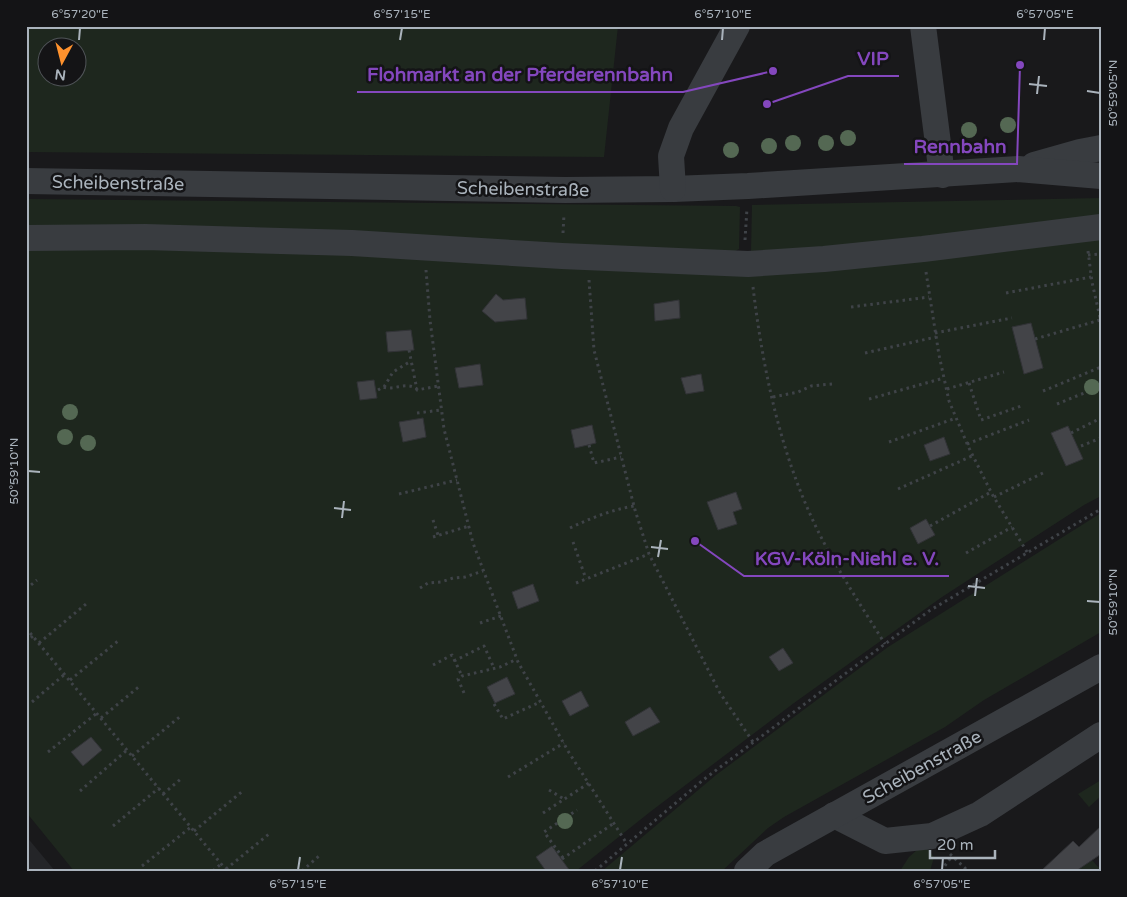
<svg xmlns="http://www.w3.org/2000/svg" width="1127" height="897" font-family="'Varela Round',sans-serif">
<rect width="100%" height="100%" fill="#19191b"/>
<path fill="#242528" d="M26,836L55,871H26Z"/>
<g fill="#1e271e" fill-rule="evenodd">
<path d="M26,26H618L604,157L26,152ZM48,48H78V78H48Z"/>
<path d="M1101,198V221L938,243L751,251L752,205Z"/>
<path d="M26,199L736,206L740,207L739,249L726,256L26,236Z"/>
<path d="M1101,232V496L1084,505L942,597L794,703L650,812L576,871H74L26,812V245L596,263Z"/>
<path d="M1101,513V632L984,700L945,727L784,817L768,828L722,871H602L716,775L888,647Z"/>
<path d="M1101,780V796L1089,807L1078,794Z"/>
<path d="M924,844L934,857L930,871H900L909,857Z"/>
<path d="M1092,860L1098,867L1101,865V871H1076Z"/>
</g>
<g fill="#434448" stroke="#323337">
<path d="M496,294L503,300L525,298L527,319L495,322L482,311Z"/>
<path d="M679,300L680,318L655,321L654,304Z"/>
<path d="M1031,323L1043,368L1024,374L1012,327Z"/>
<path d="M411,330L414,350L388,352L386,332Z"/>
<path d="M480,364L483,385L459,388L455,368Z"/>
<path d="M701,374L704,391L686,394L681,378Z"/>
<path d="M374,380L377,398L360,400L357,382Z"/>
<path d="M423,418L426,437L403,442L399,422Z"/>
<path d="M592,425L596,443L575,448L571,430Z"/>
<path d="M1068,426L1083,459L1066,466L1051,433Z"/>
<path d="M944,437L950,454L930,461L924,445Z"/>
<path d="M736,492L742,509L733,512L737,524L718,530L707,502Z"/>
<path d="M926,519L935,535L918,544L910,528Z"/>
<path d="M533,584L539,601L518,609L512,592Z"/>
<path d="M783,648L793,663L779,671L769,657Z"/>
<path d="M507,677L515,694L495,703L487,687Z"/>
<path d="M581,691L589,706L570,716L562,701Z"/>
<path d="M650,707L660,722L633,736L625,722Z"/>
<path d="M91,737L102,750L83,766L71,752Z"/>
<path d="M1101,826V854L1076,871H1041L1073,841L1079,847Z"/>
<path d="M552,846L559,856L570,871H546L536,857Z"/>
</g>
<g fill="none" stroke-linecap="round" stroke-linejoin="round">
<g stroke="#3f4348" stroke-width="3" stroke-dasharray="2.5 4" stroke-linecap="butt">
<path d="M563,233L564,214"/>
<path d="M745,240L747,208"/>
<path d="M1088,251L1092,282L1101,322"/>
<path d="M1088,255L1101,254"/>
<path d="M426,270L430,320L444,429L473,543L518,662L568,751L627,844"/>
<path d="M926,272L939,355L949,401L968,446L992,494L1027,552"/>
<path d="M589,280L594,350L635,510L649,554L720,693L753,742"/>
<path d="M753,287C763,371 781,457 819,533C838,571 862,607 885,644"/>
<path d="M1006,293L1091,277"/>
<path d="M851,307L929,297"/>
<path d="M935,333L1012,318"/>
<path d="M1035,339L1100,320"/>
<path d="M409,350L417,390L438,386"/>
<path d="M865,353L936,337"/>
<path d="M969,383L981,420L1024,405"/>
<path d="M384,387L393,372L411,361"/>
<path d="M947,389L1004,372"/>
<path d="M378,390L383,387C394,391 406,381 417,389"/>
<path d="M1043,391L1101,367"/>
<path d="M773,397L798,392L811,386L832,384"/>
<path d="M869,399L944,378"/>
<path d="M1057,404L1099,387L1101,392"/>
<path d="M417,413L441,410"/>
<path d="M1071,433L1101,418"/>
<path d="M889,442L956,418"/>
<path d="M967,444L1029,420"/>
<path d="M589,445L594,463L621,457"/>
<path d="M1081,446L1101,438"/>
<path d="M898,489L972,456"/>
<path d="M399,494L457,480"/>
<path d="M994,497L1045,472"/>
<path d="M433,520L438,535"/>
<path d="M930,526L991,492"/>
<path d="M570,528C591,518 611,510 634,506"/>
<path d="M433,537L469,526"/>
<path d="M573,542L586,579"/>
<path d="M966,553L1012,527"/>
<path d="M576,583L649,554"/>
<path d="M420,588L428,583L441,582L453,578L465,577L483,571"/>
<path d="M26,589L37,580"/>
<path d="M480,623L501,616"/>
<path d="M26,628L227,871"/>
<path d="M26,642L33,636"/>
<path d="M39,643L86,604"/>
<path d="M454,661L484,646L494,668"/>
<path d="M433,665L452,655L462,676"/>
<path d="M70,680L118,641"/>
<path d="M464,693L458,679L462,676L500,667L517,659"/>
<path d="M32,702L65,674"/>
<path d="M494,704L503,719L540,702"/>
<path d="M101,718L141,685"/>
<path d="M48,752L97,713"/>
<path d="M132,756L182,715"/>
<path d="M508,777L564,743"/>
<path d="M549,790L564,799"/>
<path d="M80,791L127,750"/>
<path d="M163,794L182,778"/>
<path d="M543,813L589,783"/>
<path d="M113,826L159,788"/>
<path d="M194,831L244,790"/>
<path d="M950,854L968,871"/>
<path d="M563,858L544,832L577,810"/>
<path d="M562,859L614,823"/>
<path d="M142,866L191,827"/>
<path d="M226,869L269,834"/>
<path d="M213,871L221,864"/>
<path d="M302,871L319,856"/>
<path d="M595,871L703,780L929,611L1101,509"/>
<path d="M941,871L952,856"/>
</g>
<g stroke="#393c40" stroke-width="26">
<path d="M923,26L942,175"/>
<path d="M1034,165L1080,152L1101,148"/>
<path d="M26,181L565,190L673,189L748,186L1018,169L1101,176"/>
<path d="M673,189L671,156L681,128L737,26"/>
<path d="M26,238L145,237L352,243L562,256L748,264L824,259L923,249L1101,227"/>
<path d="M834,815L885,841L932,836L980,814L1101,735"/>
<path d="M747,871L765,854L1101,667"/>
</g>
</g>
<g fill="#546853">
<circle cx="1008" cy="125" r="8"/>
<circle cx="969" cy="130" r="8"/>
<circle cx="848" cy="138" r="8"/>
<circle cx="793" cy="143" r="8"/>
<circle cx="826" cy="143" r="8"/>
<circle cx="769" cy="146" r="8"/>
<circle cx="731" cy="150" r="8"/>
<circle cx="1092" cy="387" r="8"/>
<circle cx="70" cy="412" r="8"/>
<circle cx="65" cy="437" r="8"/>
<circle cx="88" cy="443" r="8"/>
<circle cx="565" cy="821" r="8"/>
</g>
<path fill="none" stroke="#aab3bc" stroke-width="2" d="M79,40L80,28M400,40L402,28M722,40L723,28M1044,40L1045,28M1029,84L1047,86M1087,91L1100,93M1037,94L1039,76M28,471L40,472M334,508L351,510M342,518L344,501M651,547L668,549M658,557L661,540M968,586L985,588M975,596L977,578M1087,601L1100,602M298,870L300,857M620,870L622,857M942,870L943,857"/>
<g text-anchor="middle" stroke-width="5" stroke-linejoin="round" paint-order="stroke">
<g font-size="18" fill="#aab3bc" stroke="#141416">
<text transform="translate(118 183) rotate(1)" y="6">Scheibenstraße</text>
<text transform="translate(523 189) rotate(1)" y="6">Scheibenstraße</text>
<text transform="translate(922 767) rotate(-29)" y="6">Scheibenstraße</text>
</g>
</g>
<path fill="none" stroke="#8447be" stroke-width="2" d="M767 104L848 76H899M773 71L683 92H357M1020 65L1017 164H904M695 541L744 576H949"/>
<g fill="#8447be" stroke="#141416" stroke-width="2">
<circle cx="767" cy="104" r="5"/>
<circle cx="773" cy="71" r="5"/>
<circle cx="1020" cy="65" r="5"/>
<circle cx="695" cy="541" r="5"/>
</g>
<g font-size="19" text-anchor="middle" font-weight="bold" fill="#8447be" stroke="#141416" stroke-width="5" stroke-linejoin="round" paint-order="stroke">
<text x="873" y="65">VIP</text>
<text x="520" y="81">Flohmarkt an der Pferderennbahn</text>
<text x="960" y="153">Rennbahn</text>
<text x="847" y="565">KGV-Köln-Niehl e. V.</text>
</g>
<rect width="1127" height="897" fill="none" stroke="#141416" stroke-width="55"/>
<g transform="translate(62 62) rotate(187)"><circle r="24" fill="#141416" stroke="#505458"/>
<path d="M0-4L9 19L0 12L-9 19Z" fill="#ff922d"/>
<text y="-8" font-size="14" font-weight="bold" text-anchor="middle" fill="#aab3bc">N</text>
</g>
<path d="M930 850v8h65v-8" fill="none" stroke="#aab3bc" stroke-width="2.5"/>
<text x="937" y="850" font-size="15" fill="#aab3bc" stroke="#141416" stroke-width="4" paint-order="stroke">20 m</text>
<rect x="28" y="28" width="1072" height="842" fill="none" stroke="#aab3bc" stroke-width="2"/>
<g font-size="12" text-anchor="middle" fill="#aab3bc">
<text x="80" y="18">6°57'20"E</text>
<text x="402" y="18">6°57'15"E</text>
<text x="723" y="18">6°57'10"E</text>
<text x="1045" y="18">6°57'05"E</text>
<text transform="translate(1113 93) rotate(-90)" y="4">50°59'05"N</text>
<text transform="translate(14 471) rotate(-90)" y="4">50°59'10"N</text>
<text transform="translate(1113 602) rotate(-90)" y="4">50°59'10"N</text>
<text x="298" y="888">6°57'15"E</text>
<text x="620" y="888">6°57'10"E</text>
<text x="942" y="888">6°57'05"E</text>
</g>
</svg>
